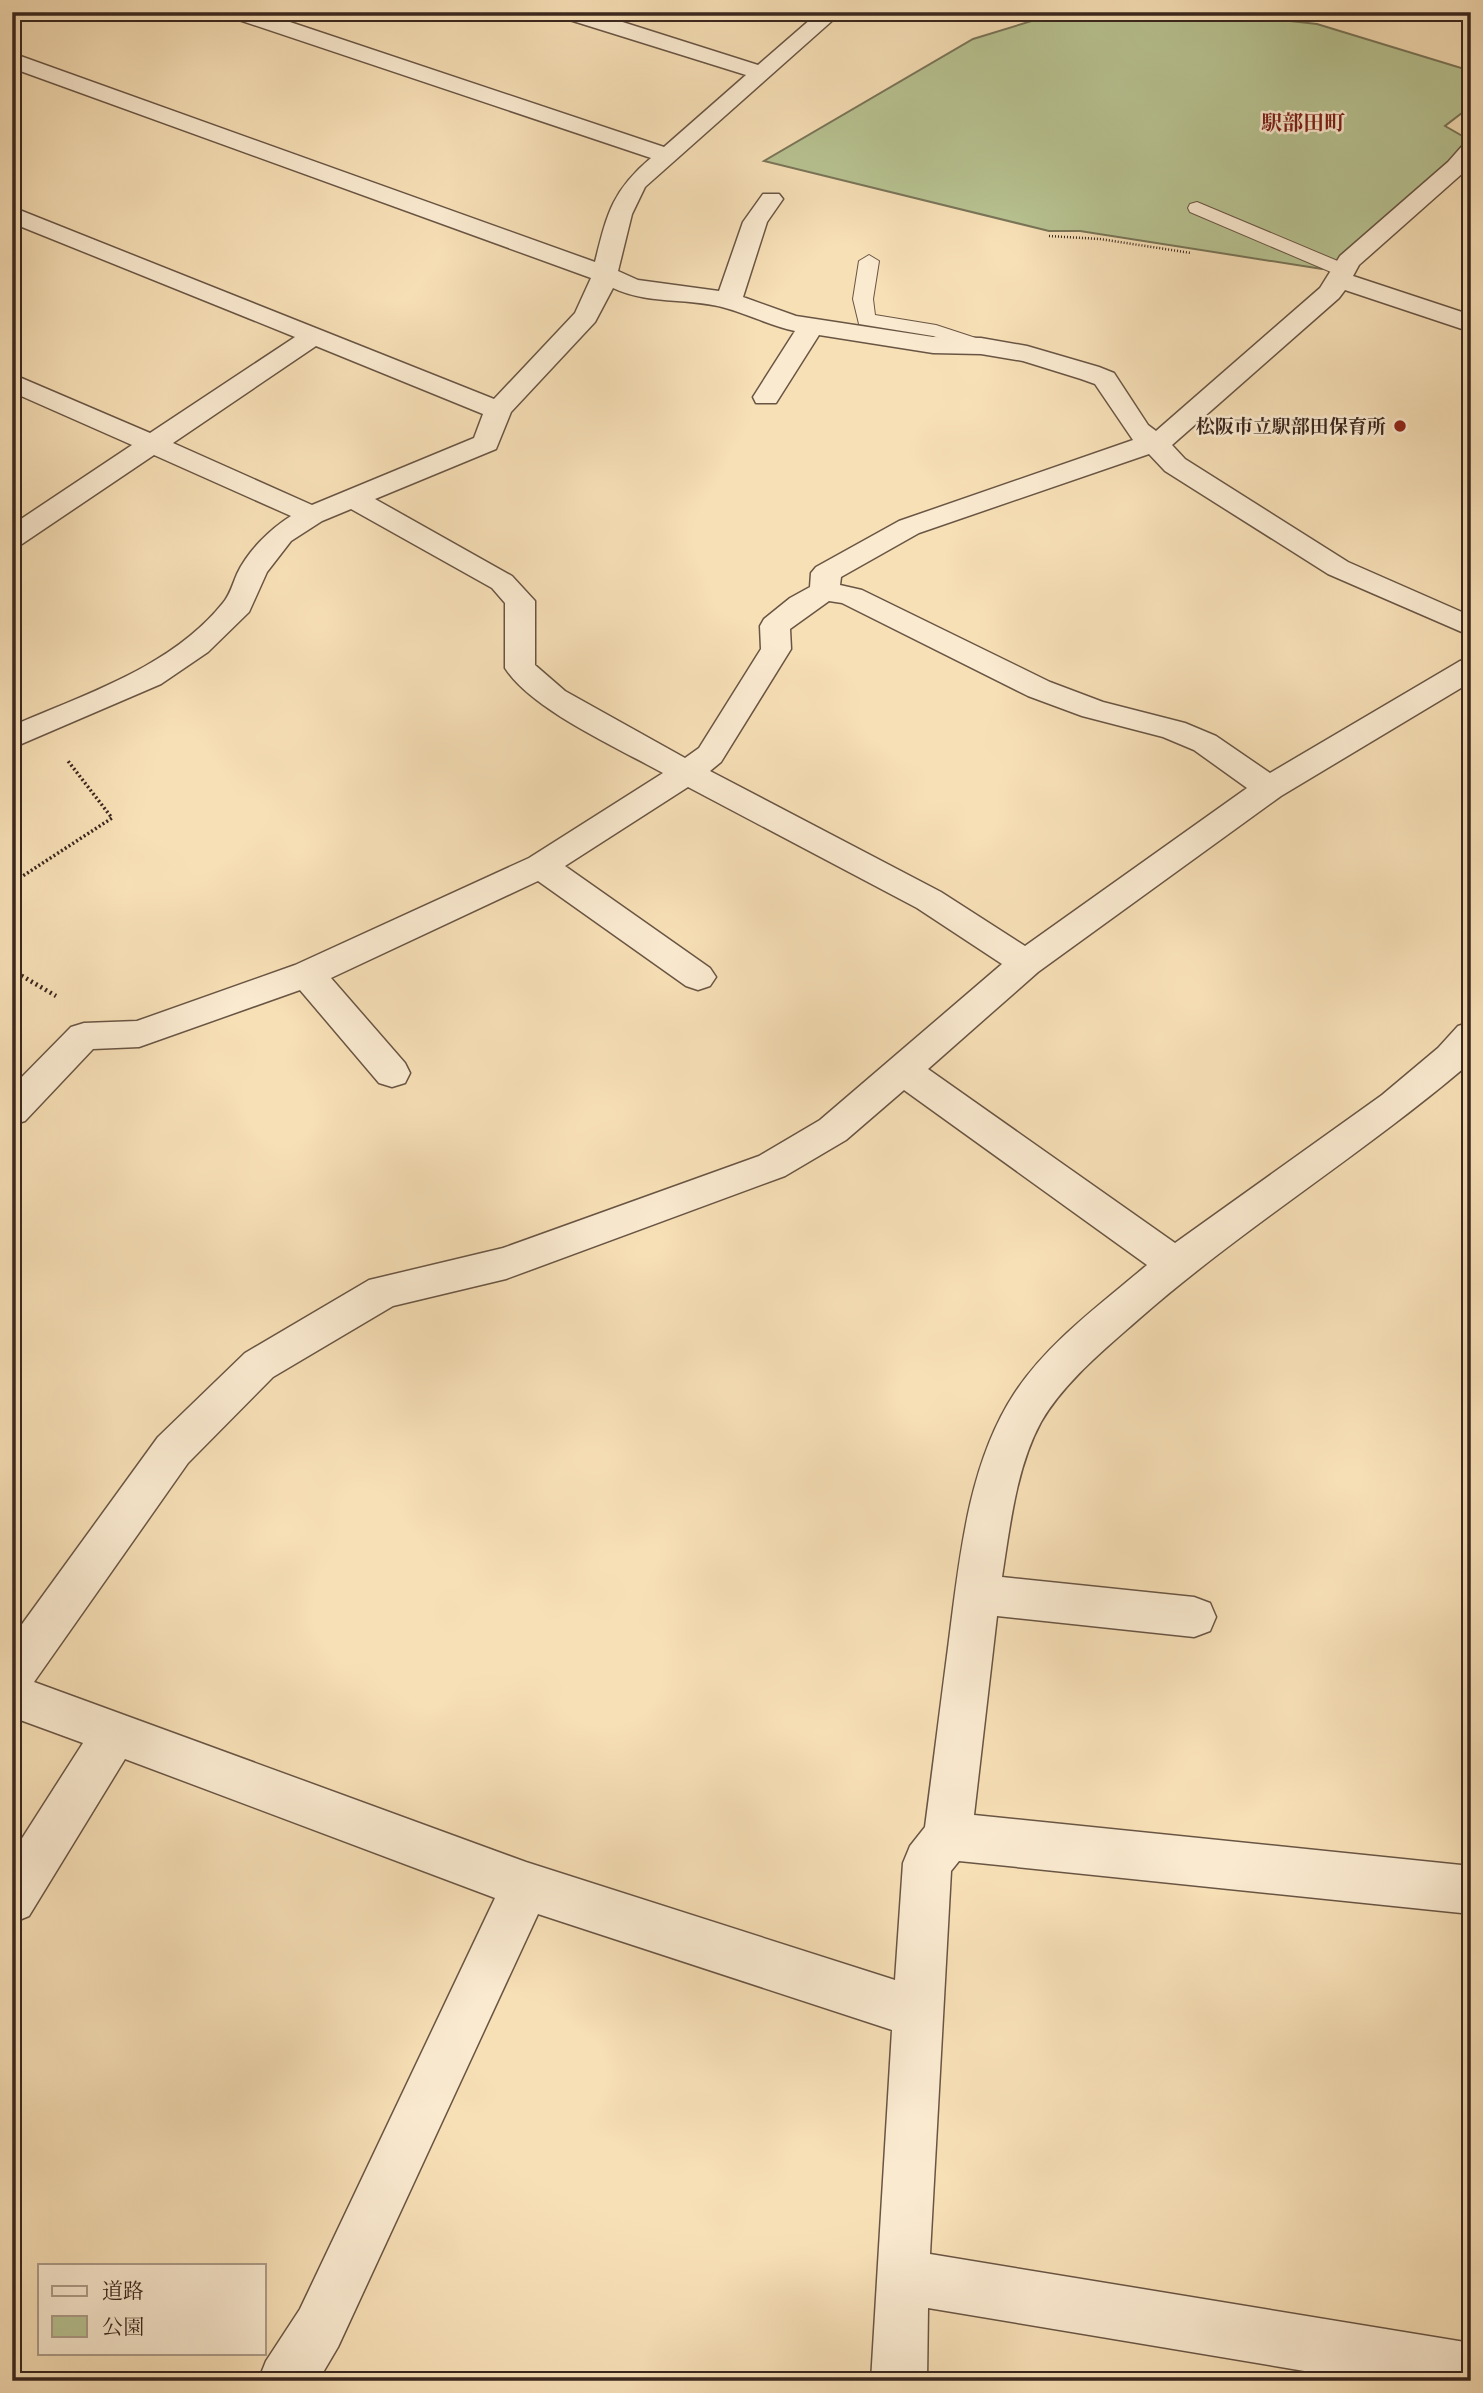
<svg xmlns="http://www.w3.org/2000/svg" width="1483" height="2393" font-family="'Libre Caslon Text','Noto Serif JP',serif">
<rect width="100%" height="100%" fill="#f7dfb6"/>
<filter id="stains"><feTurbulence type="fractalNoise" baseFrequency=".00286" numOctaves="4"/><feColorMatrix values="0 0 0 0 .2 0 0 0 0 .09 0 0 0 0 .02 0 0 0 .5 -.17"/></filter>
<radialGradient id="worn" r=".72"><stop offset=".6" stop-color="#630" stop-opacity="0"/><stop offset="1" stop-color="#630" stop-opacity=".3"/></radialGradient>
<path fill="#b8c392" stroke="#797558" stroke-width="2" d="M1061,12H1211L1317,24L1471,71V106L1445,126L1471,141L1340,260L1322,269L1080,231H1049L764,161L973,39Z"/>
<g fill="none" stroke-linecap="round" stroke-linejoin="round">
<g stroke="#695544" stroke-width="2">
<g id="service">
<path d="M1197,202L1352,267L1355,271L1352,275H1338L1190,212L1188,208L1190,204Z"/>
<path d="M869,255L879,261L873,299L875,315L936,325L988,342L991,346L988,350L981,352L933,336L859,324L853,299L859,261Z"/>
</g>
</g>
<g stroke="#695544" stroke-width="3">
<path id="minor" d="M228,12H260L664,147L746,75L560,17L558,12H591L758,65L819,12H842L645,187L632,214L618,271L638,280L719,291L743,222L763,194H779L783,199L767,222L743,297L796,316L933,337L981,338L1027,346L1099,367L1114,373L1148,425L1156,431L1320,288L1340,256L1448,162L1463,145L1471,143V165L1464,172L1359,265L1353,276L1471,315V332L1345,290L1339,298L1172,445L1185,459L1348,562L1471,616V636L1328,574L1165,471L1149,454L919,533L841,577L840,585L862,590L1050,682L1103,702L1185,723L1216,736L1270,773L1460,661L1471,658V682L1281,796L1038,972L928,1069L1175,1243L1382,1095L1438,1048L1458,1026L1471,1022V1060L1464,1068C1360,1156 1243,1228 1140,1318C1105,1349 1064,1382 1041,1422C1016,1468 1010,1526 1002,1577L1194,1597L1210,1603L1216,1617L1210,1631L1194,1637L997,1616L974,1815L1471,1866V1914L959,1861L951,1871L930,2254L1471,2343V2381H1364L928,2308L927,2381H871L892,2030L538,1914L338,2347L318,2381H258L266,2361L300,2309L495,1898L125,1759L29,1916L12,1923V1854L83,1743L12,1717V1638L158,1437L245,1353L369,1280L503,1248L759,1156L820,1120L1002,964L917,908L688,787L565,866L710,968L716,977L710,986L698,990L686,986L538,881L331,978L405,1063L410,1073L405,1083L392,1087L379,1083L300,990L139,1047L93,1049L25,1121L12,1125V1087L71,1027L84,1023L137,1021L295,965L529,858L663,773C618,748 532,710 505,668V603L492,588L351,509L322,521L291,541L267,572L249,612L208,652L161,684L12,748V726C85,694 172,667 223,603C230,595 233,583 237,574C248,551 269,530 291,516L154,455L22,544L12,547V525L132,445L12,392V374L150,433L295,337L12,223V207L494,399L575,313L591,278L12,68V53L595,262C607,214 612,191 651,158L230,17ZM613,288C646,304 687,298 722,307C746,313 770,326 795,331L753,397L756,403H776L819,335L933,353L981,354L1023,361L1081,379L1095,384L1133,440L899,521L816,567L811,573L810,587L790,598L764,619L760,626L761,649L699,748L685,758L565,691L535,665V601L512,576L375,499L496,449L511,412L595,322ZM316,346L483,414L474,438L312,505L173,443ZM829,601L842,603L1028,696L1082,716L1163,737L1194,750L1247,788L1025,946L941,892L710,771L721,762L791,649L790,629ZM904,1090L1147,1265C1101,1304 1047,1343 1014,1394C967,1466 959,1564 948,1648C940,1708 933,1767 925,1827L910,1846L903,1863L895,1980L526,1862L34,1682L188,1463L273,1377L393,1306L506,1279L785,1176L846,1140Z"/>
</g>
<path stroke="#3a271e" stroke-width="2.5" stroke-dasharray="1 2" stroke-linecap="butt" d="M1049,236L1100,239L1191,253"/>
<path stroke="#3a271e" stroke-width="3.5" stroke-dasharray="2 2.5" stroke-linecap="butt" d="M12,883L112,818L68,761"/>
<path stroke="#3a271e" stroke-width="4.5" stroke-dasharray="2 3.5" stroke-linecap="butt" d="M12,970L56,996"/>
<use href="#service" fill="#faead0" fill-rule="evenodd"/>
<use href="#minor" fill="#faead0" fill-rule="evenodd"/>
</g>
<circle fill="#8f2418" stroke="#faead0" stroke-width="2.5" cx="1400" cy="426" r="7"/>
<g text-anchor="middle" stroke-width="5" stroke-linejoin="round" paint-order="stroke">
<g font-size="19" font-weight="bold" fill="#3a271e" stroke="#faead0" text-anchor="end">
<text x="1386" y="433">松阪市立駅部田保育所</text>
</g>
<g font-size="21" font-weight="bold" fill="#7a1f14" stroke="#faead0">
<text x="1303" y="130">駅部田町</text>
</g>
</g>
<rect width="1483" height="2393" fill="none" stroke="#f7dfb6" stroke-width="42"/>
<rect x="14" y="14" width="1455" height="2365" fill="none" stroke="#3a271e" stroke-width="3.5"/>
<rect x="21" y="21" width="1441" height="2351" fill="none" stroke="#3a271e" stroke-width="2"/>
<rect x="38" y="2264" width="228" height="91" fill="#faead0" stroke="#ad9c89" stroke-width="2"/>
<rect x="52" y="2286" width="35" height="10" fill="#faead0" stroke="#ad9c89" stroke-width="2"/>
<text x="102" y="2298" font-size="21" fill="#3a271e">道路</text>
<rect x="52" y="2316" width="35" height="21" fill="#b8c392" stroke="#ad9c89" stroke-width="2"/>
<text x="102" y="2334" font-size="21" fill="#3a271e">公園</text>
<rect width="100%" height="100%" filter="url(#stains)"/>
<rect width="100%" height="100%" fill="url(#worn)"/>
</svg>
